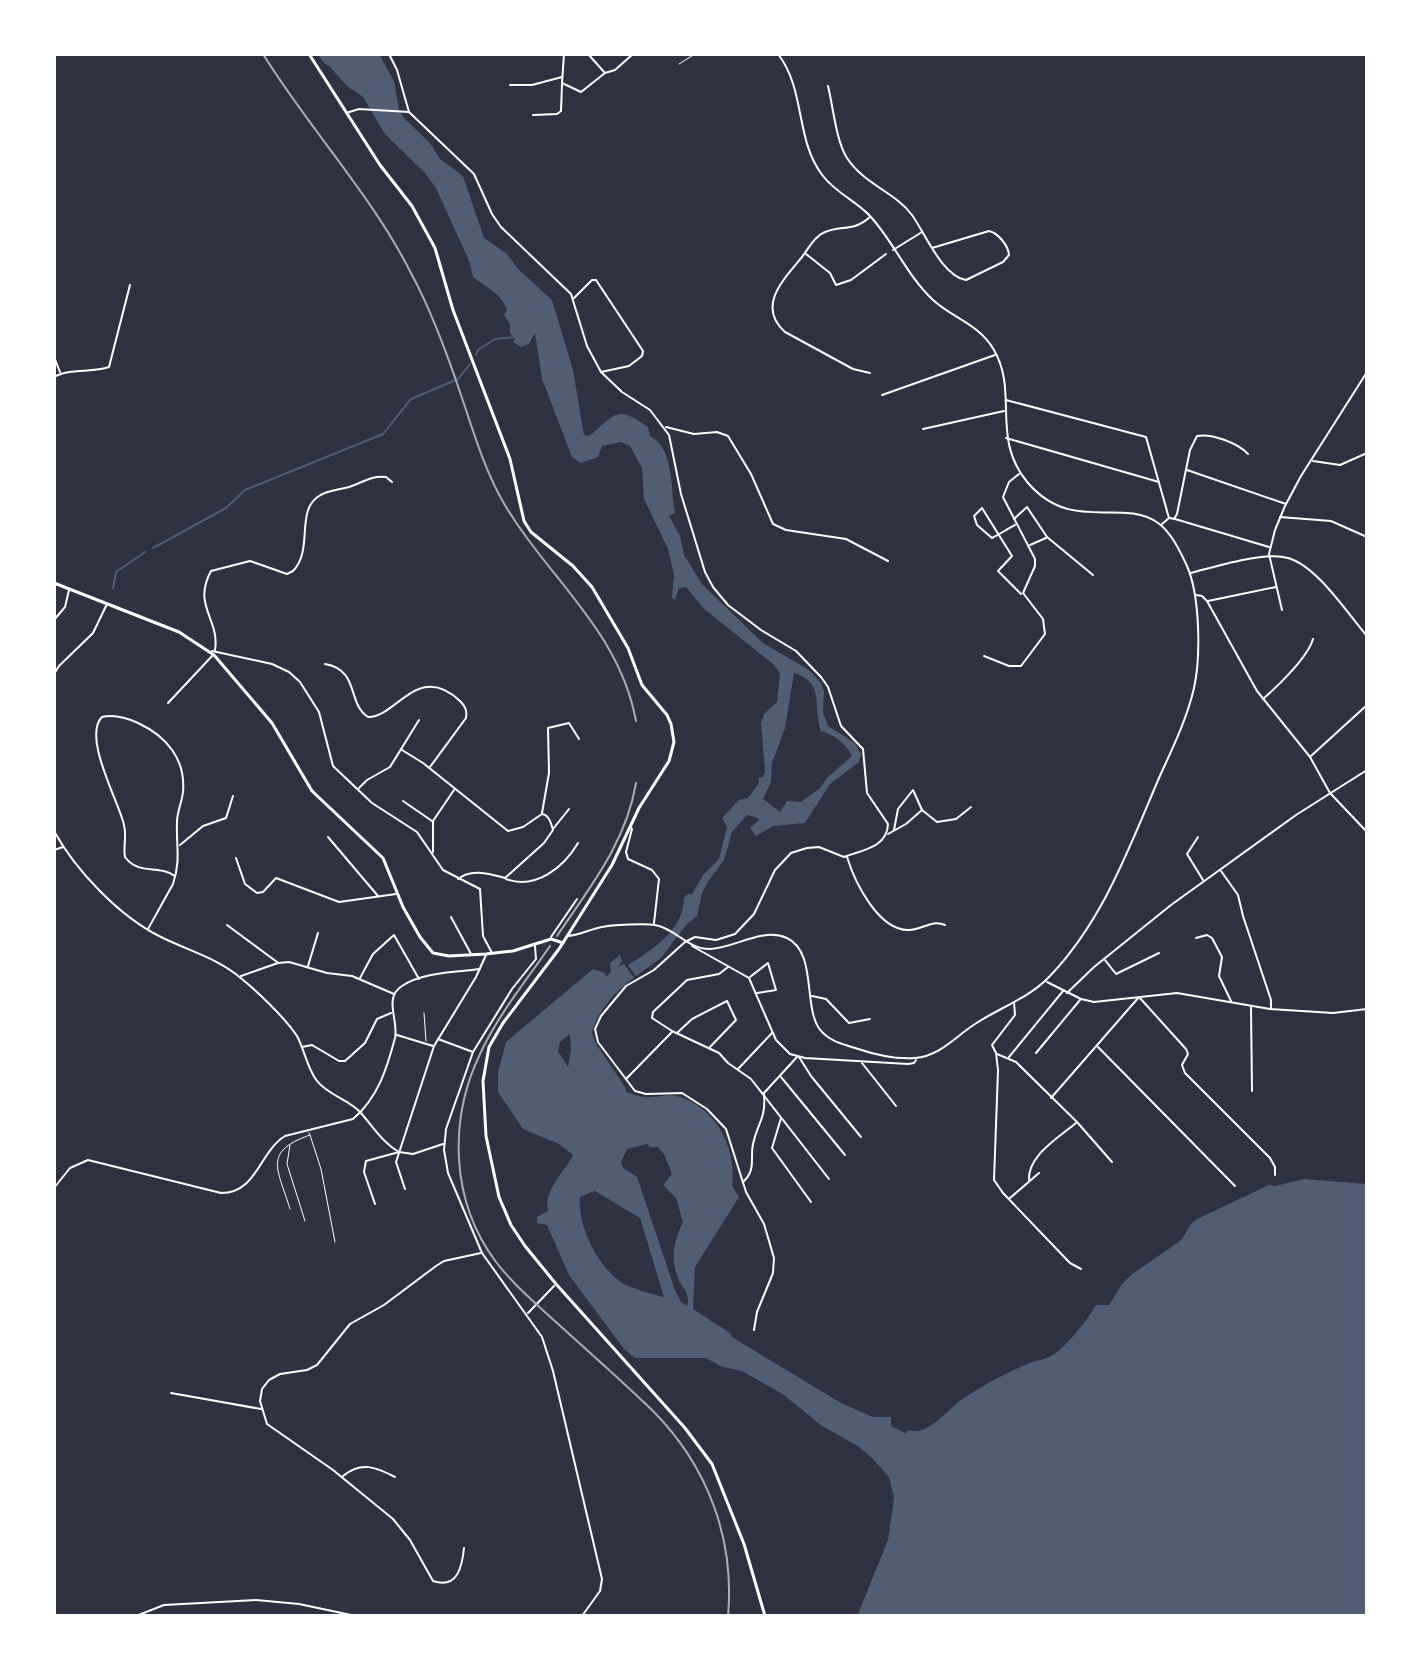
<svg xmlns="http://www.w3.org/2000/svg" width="1421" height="1670" font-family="'Noto Sans',sans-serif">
<rect width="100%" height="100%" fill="#2d3142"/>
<g fill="#4f5d75" fill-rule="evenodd">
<path d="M328,54H379L394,81L399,110L403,117L430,143L440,159L463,176L484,238L507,254L518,269L552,300L573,370L584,435L589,436C616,414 616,404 648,427L650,436C675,449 670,488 675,513L669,516L680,536L684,555L702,584L763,643L809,670L821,683L824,691L823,712L828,726L855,743L861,754L859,762L830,784L805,823L773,826L756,836L750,828L759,820L758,818L747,815L732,832L724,860L709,880L702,893L697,916L686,925L661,958L636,976L628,965C652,950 684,930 684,898L688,894H692L704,874L719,859L727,827L722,818L739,800L748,798L759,783L758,778L763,777L765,771L761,723L764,714L777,702L780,673L773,664L704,609L686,587L679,588L675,600L672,598L674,574L668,549L644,499L642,468L630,446L621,442L602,446L598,457L581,463L572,457L542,379L535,333L529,344L521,347L513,342L515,338L510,333V324L504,315L507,310C500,292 487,288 473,277L470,263L436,188L425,173L385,134L363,97L347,86L331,68L332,60ZM794,673C826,683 812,705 821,731C834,735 846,743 852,756L827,778L820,788L801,802L787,801L780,812L763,799L771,782L772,763L785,728Z"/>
<path d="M620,955L622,961L618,967L624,964L634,978C616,990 598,1011 592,1032L595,1042L625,1087L626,1092C631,1093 638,1097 643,1097C656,1099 668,1092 680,1097C717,1109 737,1149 732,1186L739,1197L695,1267L693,1309L730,1333L732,1337L841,1403L873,1417H891V1426L905,1433L909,1430C929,1436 947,1410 961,1400C981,1386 1004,1374 1027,1364C1037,1360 1046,1360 1056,1353C1072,1339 1085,1323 1096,1305H1109L1122,1284L1131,1275L1180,1241C1188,1233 1187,1225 1197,1219L1269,1185L1275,1186L1304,1179L1367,1184V1616H857L888,1540L894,1498L889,1477L873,1459L858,1446L822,1426L784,1395L742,1371L723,1367L706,1358H635L624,1349L569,1275L547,1225L537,1223V1217L548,1211C543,1190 565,1172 573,1155L559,1144L523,1129L498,1092V1073L506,1042L593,969L605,973L606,977L611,972L610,963ZM570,1034L571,1050L568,1067L558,1051L560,1042ZM647,1144L650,1147H658L664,1154L672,1174L664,1184L665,1187L676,1198L683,1222C674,1240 670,1259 678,1278C682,1289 691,1293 687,1306L681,1302L675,1290L637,1177L623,1168L621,1162L627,1149ZM595,1191L640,1218L664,1297C657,1296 631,1288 624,1284C599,1269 577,1226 580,1197Z"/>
</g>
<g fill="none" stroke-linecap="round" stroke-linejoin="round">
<g stroke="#4f5d75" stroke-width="2">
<path d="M476,355L478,350L495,339L516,337"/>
<path d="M153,548L226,508L245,490L383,434L411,399L458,379L470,364"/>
<path d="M113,588L116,572L145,552"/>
</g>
<path stroke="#4f5d75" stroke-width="8" d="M322,54L328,61L338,66"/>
<g stroke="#fff" stroke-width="1">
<path d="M679,64L695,54"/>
<path d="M424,1013L426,1041"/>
<path d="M310,1135L321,1169L335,1242"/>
<path d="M290,1145L287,1164L305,1221"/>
<path d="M290,1209C278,1169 262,1152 310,1135L309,1133"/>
</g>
<g stroke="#fff" stroke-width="2">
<path d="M389,54L397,70L409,112"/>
<path d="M564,54L562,83L581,92L605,73L615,70L633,54"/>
<path d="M588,54L605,73"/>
<path d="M510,85H532L562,77"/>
<path d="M828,86C833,106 836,141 847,158C865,185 895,192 912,215C925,233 942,276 966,280L1003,262L1009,255C1008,245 998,233 989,231L932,248"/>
<path d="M346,113L359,109L409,112L474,174L492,214L501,227L571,294L587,346L601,372L622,392L650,410L669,435L681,494L705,572L713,587L728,605L761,630L796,651L821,677L828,687L841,726L863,749L867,793L888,824C887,848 862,850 844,857L819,847L807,848L791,853L775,870L754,914L735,934L716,940L695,937L685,942L654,970L626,986L601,1016L595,1029L598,1042L635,1091L646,1094L682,1093L707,1109L726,1129L746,1192L764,1224L774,1258L773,1273L757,1312L754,1330"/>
<path d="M533,115L557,114L561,111L562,84"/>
<path d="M870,217C852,233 841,224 823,233C814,237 808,249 802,257C784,279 756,306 785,332L853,369L870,373"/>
<path d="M893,250L922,232"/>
<path d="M806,254L830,273L836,285L851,280L886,254"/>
<path d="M574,298L592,280H596L643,351L642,356L629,366L601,372"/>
<path d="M54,357L60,372"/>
<path d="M54,377C69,368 92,373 109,367L130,285"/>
<path d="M882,395L995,355"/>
<path d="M1006,400L1146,437L1169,518L1162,524"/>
<path d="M666,427L694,434L717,432L728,436L751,474L773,524L786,530L846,539L888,561"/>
<path d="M923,429L1004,411"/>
<path d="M1006,438L1159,482"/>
<path d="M1313,461L1340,465L1367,453"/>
<path d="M1187,470L1286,504"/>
<path d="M1280,517L1331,521L1367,537"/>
<path d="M1170,518L1174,519L1177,514L1190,450L1197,436C1211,433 1238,443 1248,454"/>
<path d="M1014,519L1027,507L1047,537L1093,575"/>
<path d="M1175,519L1269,547"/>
<path d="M1015,525C1007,529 1000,534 992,538L977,525L974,516L982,508L1012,556L998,571L1021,594"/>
<path d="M1030,545L1046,538"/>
<path d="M1190,573C1215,567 1264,551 1288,558C1317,566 1347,613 1367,636"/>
<path d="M1196,595L1202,596L1207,601L1257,691L1310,757L1330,793L1367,832"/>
<path d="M1208,601L1276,587"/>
<path d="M1282,610L1269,554L1275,530L1285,506L1301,476L1367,372"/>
<path d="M54,620L65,607L69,590"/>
<path d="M215,650C220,619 192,606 211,571L250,561L287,574L293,571C314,549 295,511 319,496C328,490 339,490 349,487C362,483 371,475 386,477L392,482"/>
<path d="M212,651L272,664L289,672L300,682L319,712L333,766L372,803L417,832L443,870L480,889L483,936L492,953"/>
<path d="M984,656L1009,666H1021L1045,634L1043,619L1023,593L1035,566V559L1003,497L1009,482L1019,474"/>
<path d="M325,664C360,670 347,704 368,717C396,718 418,661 460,701C466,707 467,711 466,718L430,767"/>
<path d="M54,674L59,666L93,633L107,604"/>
<path d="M54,686V712"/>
<path d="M1263,699C1278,686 1308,657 1313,639"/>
<path d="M168,703L213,655"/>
<path d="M402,750L423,763L508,831L523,827L542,814C549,815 551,823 553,830L544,843L505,878C490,874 471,868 458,879"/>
<path d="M1311,756L1367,705"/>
<path d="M358,789L367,780L390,767L419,720"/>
<path d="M403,801L432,821"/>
<path d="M542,813L549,773L548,728L569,723L579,739"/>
<path d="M630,827L632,829L626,852L628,859L652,870L659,879L654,923"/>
<path d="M553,829L569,809"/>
<path d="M894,830L898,809L913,790L922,810L937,822L956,819L971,807"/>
<path d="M54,831C76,871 120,917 161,937C189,951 218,958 242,979C259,993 285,1018 297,1036C305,1051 307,1068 317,1081C329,1096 349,1099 361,1113C373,1127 383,1143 399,1152"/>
<path d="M888,834L906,824L922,810"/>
<path d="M328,837L378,896"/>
<path d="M1198,837L1187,854L1203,880"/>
<path d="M180,845L203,826L226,818L233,796"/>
<path d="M54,850L63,847"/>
<path d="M433,852V821L454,790"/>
<path d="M847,857C855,883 879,931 909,930C922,930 932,919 945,925"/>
<path d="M236,858L245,884L257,893L263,892L276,878L339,902L396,894"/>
<path d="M1221,871L1238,895L1243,916L1271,1000V1009"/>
<path d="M506,879C536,890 564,867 578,843"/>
<path d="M451,917L471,954"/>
<path d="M227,925L277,962"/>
<path d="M148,929L173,884C181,860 176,846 177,822C177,812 182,802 183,792C186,759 166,736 138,723C127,718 115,714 102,717C82,737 119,802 124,825C127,836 123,846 125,857C139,876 158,864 175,876"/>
<path d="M551,937L577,899"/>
<path d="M1196,938L1207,935L1212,938L1222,957L1219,976L1231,1001"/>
<path d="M535,946L536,959L512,989L473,1052L446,1129L444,1150L448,1173L482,1253L542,1337L553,1371L602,1579L600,1591L582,1616"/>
<path d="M1105,960L1116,974L1159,953"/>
<path d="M308,966L318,933"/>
<path d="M728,967L719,974L687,980L653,1012L652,1018L672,1031L719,1053L728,1063L751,1079L829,1179"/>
<path d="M241,976L278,963L289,962L327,973L352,976L394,994"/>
<path d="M750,977L768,963L776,990L757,993"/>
<path d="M360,978L373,954L394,935L419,979"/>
<path d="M1067,993L1094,967L1171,905L1296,815L1367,770"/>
<path d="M812,996L826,999L849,1023L870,1019"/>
<path d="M1014,1002L1015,1015L992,1045L996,1053L998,1070L994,1180L1003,1193L1070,1263L1081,1269"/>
<path d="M1251,1007L1252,1091"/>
<path d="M677,1033L692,1019L727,1001L736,1020L710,1047"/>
<path d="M397,1035L433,1046"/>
<path d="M438,1039L473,1052"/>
<path d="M302,1047L312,1045L339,1061H345L365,1043L377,1019L391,1013"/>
<path d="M1098,1047L1235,1186"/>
<path d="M1036,1053L1080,1000"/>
<path d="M997,1054L1016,1062L1077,1122L1112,1162"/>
<path d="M799,1057L811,1076L861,1137"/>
<path d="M1009,1057L1063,991"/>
<path d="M862,1063L896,1106"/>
<path d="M738,1069L772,1033"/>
<path d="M781,1077L845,1155"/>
<path d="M626,1079L672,1032"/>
<path d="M1051,1098L1139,997L1186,1049L1188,1054L1182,1065L1185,1073L1270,1158L1275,1167V1175"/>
<path d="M781,1118L772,1148L811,1202"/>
<path d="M744,1181C756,1169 750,1159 753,1144C758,1121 766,1120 764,1093L797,1057"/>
<path d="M1029,1181C1027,1156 1058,1138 1076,1123"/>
<path d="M54,1188L70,1168L88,1160L221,1193C257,1193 259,1152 285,1136L353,1119C378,1098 387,1068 395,1038C399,1021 383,998 402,986C422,972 457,972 480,969"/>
<path d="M405,1189L396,1162L434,1046L476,977L486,955"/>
<path d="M1010,1198L1039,1173"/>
<path d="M375,1204L364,1172L366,1161L399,1152L413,1154L443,1144"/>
<path d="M528,1313L554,1286"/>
<path d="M171,1393L261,1409"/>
<path d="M343,1476C361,1461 376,1467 395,1477"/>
<path d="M464,1548C462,1568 457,1589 433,1581L410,1540L393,1519L333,1470L267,1424L260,1401L262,1389L269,1380L280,1374L307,1370L317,1365L350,1324L384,1305L436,1266L444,1261L481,1253"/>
<path d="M136,1616L164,1605L256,1600L299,1604L356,1616"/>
</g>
<path stroke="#fff" stroke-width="2" d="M692,946L749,978L776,1040L790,1054L805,1058L908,1064L914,1063L916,1060"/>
<g stroke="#fff" stroke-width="2">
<path d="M568,936C580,935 591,929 602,927C611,925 646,923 655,925C675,928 687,949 710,949C736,948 761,927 787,938C819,953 801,1013 823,1033C832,1042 843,1044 855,1048C873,1054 895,1060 915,1058C940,1056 956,1036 975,1024C999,1008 1029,998 1049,977C1103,921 1129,848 1159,778C1172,749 1187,719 1194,688C1201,656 1200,596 1187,566C1180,551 1171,532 1158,523C1121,497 1072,534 1028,483C990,438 1019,393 994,350C979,324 954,319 933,300C907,276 894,242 870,216C856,201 836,193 823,176C795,141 806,90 778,54"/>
<path d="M1047,982L1081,999L1094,1002L1177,993L1270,1009L1333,1013L1367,1009"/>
</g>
<g stroke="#fff" stroke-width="3">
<path d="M309,54L380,165L412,206L435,248L453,310L510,459L524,521L531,532L573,566L592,587L628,648L642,685L667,715L671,724L674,742L669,761L639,808L612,865L559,949L503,1023L489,1047L483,1081L486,1136L499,1197L511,1225L525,1246L556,1284L685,1428L712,1464L744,1544L765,1616"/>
<path d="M54,583L179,632L214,655L272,723L312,791L383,858L403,907L420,937L433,953L449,956L486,954L513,951L551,939L563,943"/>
</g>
<g stroke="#abadb3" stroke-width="2">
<path d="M263,54C310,130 372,195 412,275C433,314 448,356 462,398C474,433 484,468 502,500C546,577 619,629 636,721"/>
<path d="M557,936C590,887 626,843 636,783"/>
<path d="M550,946C526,981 498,1015 480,1054C448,1121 451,1202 496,1262C514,1285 536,1304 557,1323C589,1352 621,1380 652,1410C707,1465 735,1538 728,1616"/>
</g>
</g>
<rect width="1421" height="1670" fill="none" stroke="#ffffff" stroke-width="112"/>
</svg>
